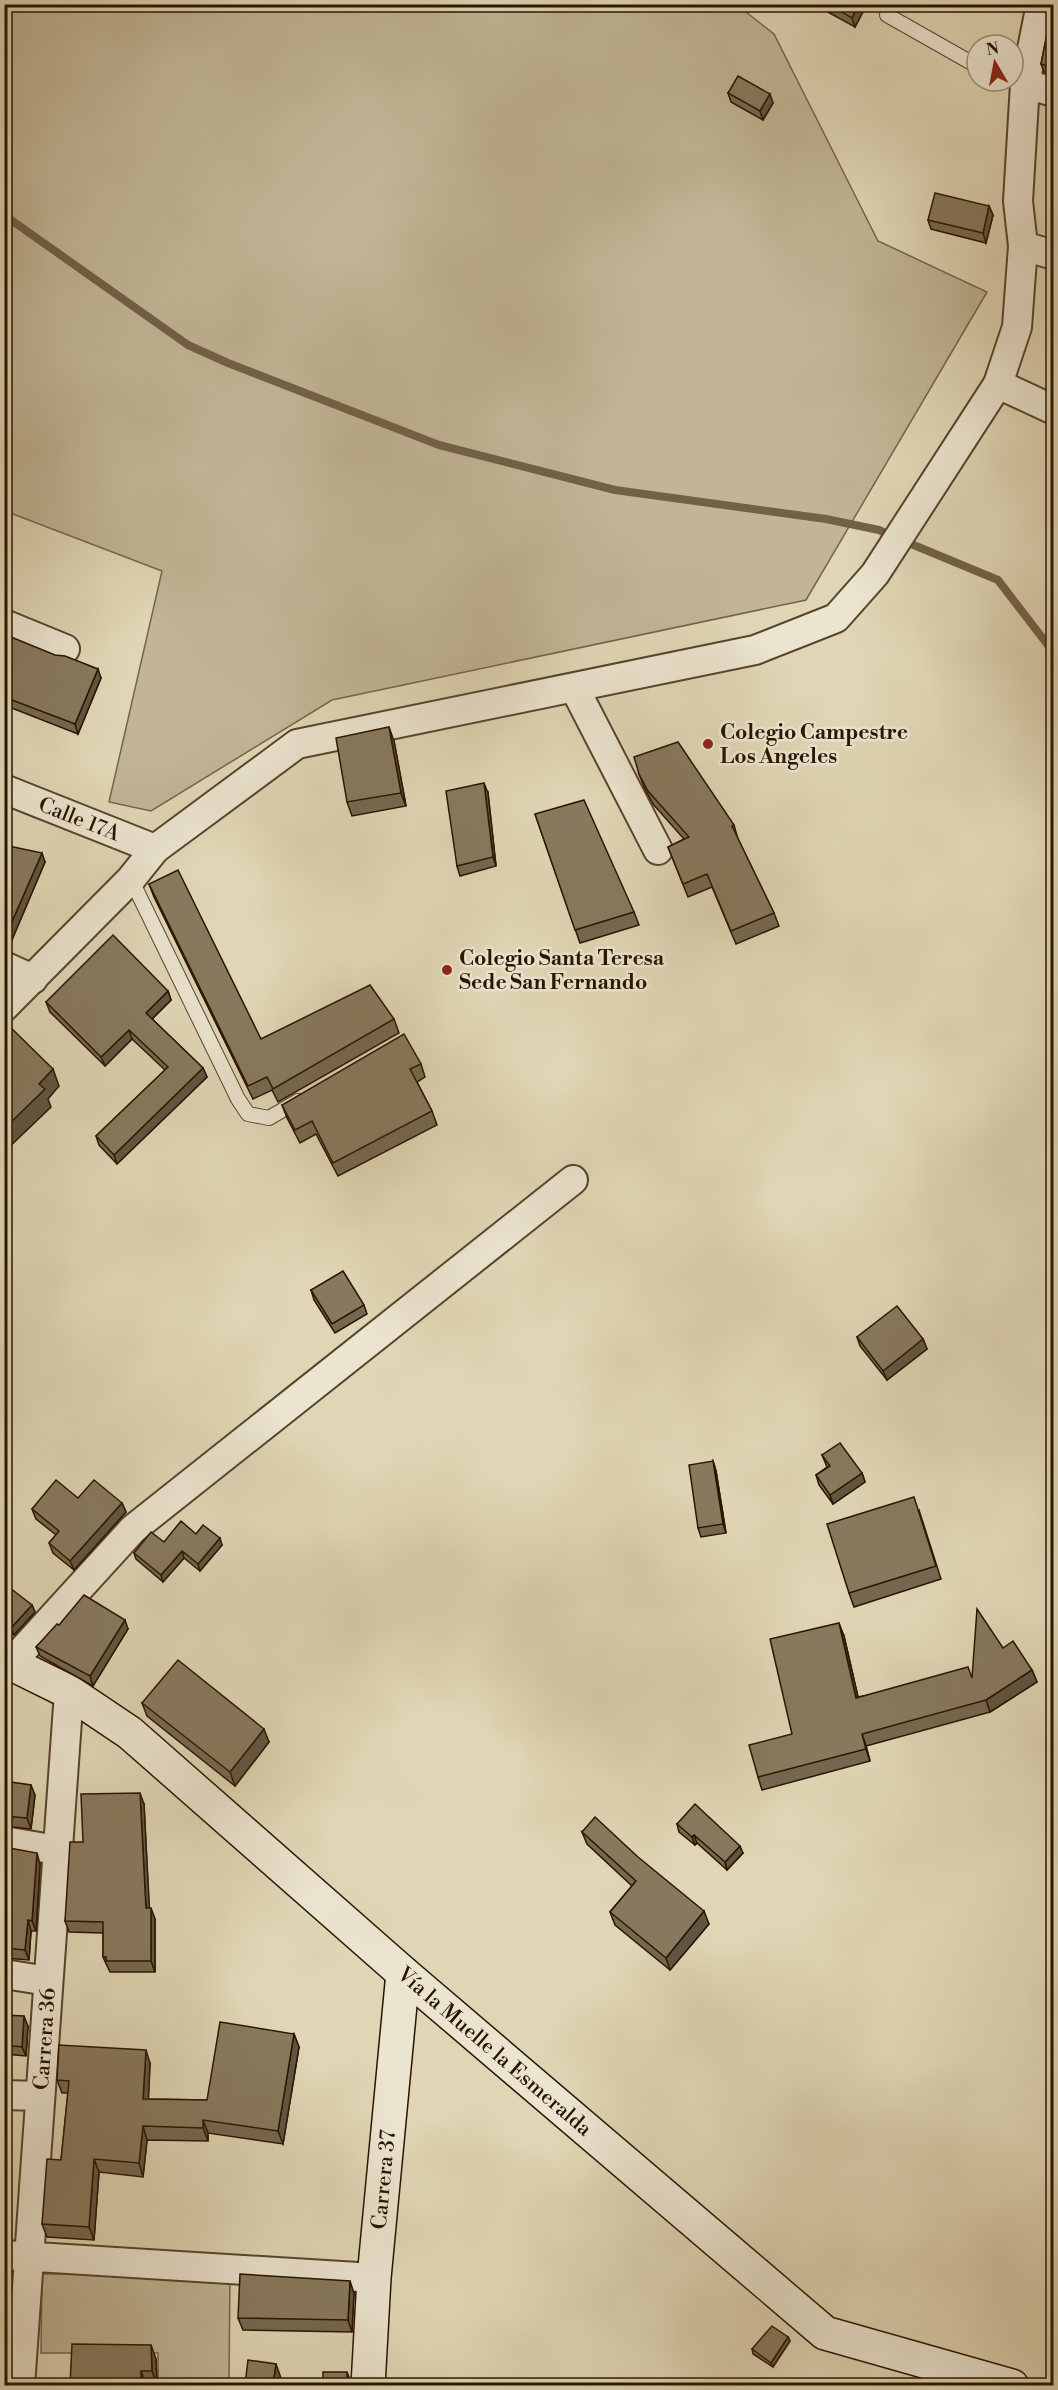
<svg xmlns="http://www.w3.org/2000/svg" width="1058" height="2390" font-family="'Libre Bodoni',serif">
<rect width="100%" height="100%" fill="#e0d6b5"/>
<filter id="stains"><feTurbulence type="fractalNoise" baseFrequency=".00333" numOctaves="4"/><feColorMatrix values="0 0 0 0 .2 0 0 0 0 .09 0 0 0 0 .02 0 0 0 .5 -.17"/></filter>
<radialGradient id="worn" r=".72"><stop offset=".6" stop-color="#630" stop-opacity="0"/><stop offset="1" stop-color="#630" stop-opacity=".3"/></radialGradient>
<g fill="#c1b596" stroke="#75644b" stroke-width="1.5">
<path d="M4,5H737L774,34L878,241L987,292L806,600L332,700L151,811L109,802L162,571L5,511Z"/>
<path d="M230,2273L229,2380H158V2353H41L42,2274Z"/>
</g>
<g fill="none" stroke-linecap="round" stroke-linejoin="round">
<g stroke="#726147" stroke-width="8">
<path d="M4,215L188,345L228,363L439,445L615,490L826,519L879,530L892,536"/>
<path d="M904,541L998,580L1054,653"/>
</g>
<g stroke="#57442d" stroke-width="16">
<g id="lane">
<path d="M887,15L977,66"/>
<path d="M131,879L238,1099L248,1114L269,1118L298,1101"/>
</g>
</g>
<g stroke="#57442d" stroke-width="32">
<g id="street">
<path d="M1025,84L1054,92"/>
<path d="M1023,246L1054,255"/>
<path d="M998,384L1054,410"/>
<path d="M4,624L65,649"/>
<path d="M575,689L658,850"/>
<path id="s1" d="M4,789L155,849"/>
<path d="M4,966L33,979"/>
<path d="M4,1007L131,879L155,849L297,744L755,650L836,618L875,574L998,384L1017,327L1023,246L1018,201L1025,84L1041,4"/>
<path d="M10,1664L133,1529L573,1180"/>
<path d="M4,1841L57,1850"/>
<path d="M4,1974L48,1981"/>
<path d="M4,2095L40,2096"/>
<path d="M4,2255L374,2278"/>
<path id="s2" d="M20,2386L69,1692"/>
</g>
</g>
<g stroke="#291400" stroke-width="36">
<g id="secondary">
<path id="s3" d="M4,1660L69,1692L130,1733L403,1973L825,2333L1012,2386"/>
<path id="s4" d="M368,2386L374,2278L403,1973"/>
</g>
</g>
<use href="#lane" stroke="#ebe4cf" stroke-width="14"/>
<use href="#street" stroke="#ebe4cf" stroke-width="28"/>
<use href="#secondary" stroke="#ebe4cf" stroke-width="33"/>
</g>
<g fill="#756851" stroke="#291400" stroke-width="1.5">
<path d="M822,4H867L855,27L824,10Z"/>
<path d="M1053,4V75L1044,72L1041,64Z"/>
<path d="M728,93L773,103L763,120L731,102Z"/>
<path d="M989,206L993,215L986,243L931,229L928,220Z"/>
<path d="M1053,439V464L1051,463L1048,454Z"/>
<path d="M4,653L101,678L78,734L4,705Z"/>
<path d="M394,741L406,806L352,816L347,802Z"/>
<path d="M639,774L734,825L738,839L774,913L779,926L736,944L712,887L688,897L668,847L684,839L653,804L644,787Z"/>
<path d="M488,793L496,866L460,876L457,866Z"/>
<path d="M535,814L634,912L639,925L580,943Z"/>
<path d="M4,845L45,862L11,942L4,940Z"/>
<path d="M149,884L261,1039L394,1019L399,1033L278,1102L272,1090L253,1099L154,897Z"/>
<path d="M168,991L171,1000L152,1019L203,1068L207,1077L117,1164L99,1145L96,1136L165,1070L132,1039L105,1066L50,1012L46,1002Z"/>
<path d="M421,1064L425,1077L417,1082L432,1111L437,1125L338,1176L316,1134L300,1143L287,1118L282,1105Z"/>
<path d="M311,1290L364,1305L367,1314L335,1333L314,1300Z"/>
<path d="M857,1337L923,1339L927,1349L887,1380L860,1346Z"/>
<path d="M822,1455L862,1473L865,1482L833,1504L819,1485L816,1475L827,1467Z"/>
<path d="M713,1461L716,1471L726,1533L701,1537L698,1528Z"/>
<path d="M78,1498L122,1503L126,1512L74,1570L53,1553L49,1543L56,1535L36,1519L32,1509Z"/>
<path d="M919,1510L941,1579L854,1607L849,1593Z"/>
<path d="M196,1534L222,1545L200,1571L184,1558L163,1582L136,1559L134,1553L164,1542Z"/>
<path d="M4,1585L32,1605L35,1612L14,1635L4,1627Z"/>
<path d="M59,1625L128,1629L93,1686L40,1656L36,1647Z"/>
<path d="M844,1636L858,1697L972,1677L1003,1648L1032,1670L1037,1682L990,1712L866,1746L870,1761L762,1790L758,1777L792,1734Z"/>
<path d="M142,1703L269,1742L235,1786L147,1716Z"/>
<path d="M4,1781L35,1795L31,1829L4,1826Z"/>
<path d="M144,1804L149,1908L155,1919V1972H110L103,1957V1933L69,1932L65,1921L83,1842Z"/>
<path d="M677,1824L743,1853L727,1870L697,1843L695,1845L679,1832Z"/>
<path d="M582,1832L709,1924L670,1970L615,1925L610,1912L632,1886L587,1844Z"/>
<path d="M4,1847L40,1864L36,1931H31L29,1960L4,1958Z"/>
<path d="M4,2015L28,2026L26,2056L4,2054Z"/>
<path d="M294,2034L299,2047L283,2144L208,2133V2141L147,2140L143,2177L99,2172L94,2240L47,2237L42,2224L61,2160L68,2093H62L57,2080L150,2063L148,2099L207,2100Z"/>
<path d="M4,2101L11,2112L10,2138H4Z"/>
<path d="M354,2293L352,2332L243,2330L238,2318Z"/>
<path d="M788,2337L790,2341L773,2367L753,2354L752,2349Z"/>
<path d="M156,2359L157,2385H70Z"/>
</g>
<g fill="#5f5542" stroke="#291400" stroke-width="1.5">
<path d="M858,4H867L855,27L852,18Z"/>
<path d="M770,94L773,103L763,120L760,111Z"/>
<path d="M989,206L993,215L986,243L983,233Z"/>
<path d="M98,669L101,678L78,734L75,724Z"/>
<path d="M389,727L394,741L406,806L401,793Z"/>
<path d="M484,783L488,793L496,866L493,857Z"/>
<path d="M42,853L45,862L11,942L7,933Z"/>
<path d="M168,991L171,1000L149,1022L146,1013Z"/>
<path d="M129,1030L132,1039L105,1066L101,1057Z"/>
<path d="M203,1068L207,1077L117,1164L114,1155Z"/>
<path d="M53,1069L59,1086L48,1099L51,1107L4,1152V1129L39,1084Z"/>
<path d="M923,1339L927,1349L887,1380L883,1371Z"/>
<path d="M713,1461L716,1471L726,1533L723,1524Z"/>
<path d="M862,1473L865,1482L833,1504L830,1495Z"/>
<path d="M122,1503L126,1512L74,1570L70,1561Z"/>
<path d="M220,1538L222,1545L200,1571L198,1564Z"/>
<path d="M182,1551L184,1558L163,1582L161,1575Z"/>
<path d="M32,1605L35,1612L14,1635L11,1628Z"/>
<path d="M125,1620L128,1629L93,1686L90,1676Z"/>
<path d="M839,1623L844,1636L861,1710L856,1698Z"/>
<path d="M1032,1670L1037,1682L990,1712L986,1700Z"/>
<path d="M264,1729L269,1742L235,1786L230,1772Z"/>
<path d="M862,1734L866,1746L870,1761L866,1749Z"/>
<path d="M31,1785L35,1795L31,1829L27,1818Z"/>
<path d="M140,1793L144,1804L150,1919L146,1908Z"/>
<path d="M694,1835L697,1843L695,1845L692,1837Z"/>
<path d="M740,1846L743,1853L727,1870L725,1862Z"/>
<path d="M37,1853L40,1864L36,1931L32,1921Z"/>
<path d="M151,1908L155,1919V1972L151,1961Z"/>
<path d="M704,1911L709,1924L670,1970L666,1958Z"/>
<path d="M28,1920L31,1931L29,1960L25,1950Z"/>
<path d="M24,2016L28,2026L26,2056L22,2047Z"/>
<path d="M294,2034L299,2047L283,2144L278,2131Z"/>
<path d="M146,2050L150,2063L148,2112L143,2099Z"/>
<path d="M7,2101L11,2112L10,2138L7,2128Z"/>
<path d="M203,2120L208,2133V2141L203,2128Z"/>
<path d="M143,2126L147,2140L143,2177L139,2163Z"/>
<path d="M94,2159L99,2172L94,2240L89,2227Z"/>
<path d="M350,2281L354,2293L352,2332L348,2320Z"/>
<path d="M788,2337L790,2341L773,2367L771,2363Z"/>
<path d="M151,2345L156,2359L157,2385L152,2371Z"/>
<path d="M276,2364L281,2378L280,2385H273Z"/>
<path d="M141,2371L146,2385H141Z"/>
<path d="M347,2372L349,2377L348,2385H347Z"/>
</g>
<g fill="#88795e" stroke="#291400" stroke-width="1.5">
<path d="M828,4H858L852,18Z"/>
<path d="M1053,4V68L1041,64Z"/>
<path d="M738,76L770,94L760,111L728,93Z"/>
<path d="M935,193L989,206L983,233L928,220Z"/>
<path d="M1053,439V456L1048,454Z"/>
<path d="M11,637L55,655L65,656L98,669L75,724L4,697V653Z"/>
<path d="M389,727L401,793L347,802L336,738Z"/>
<path d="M678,742L734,825L732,826L774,913L731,931L707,874L683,884L668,847L689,837L648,791L639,774L634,757Z"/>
<path d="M484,783L493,857L457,866L446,791Z"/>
<path d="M584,800L634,912L575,930L535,814Z"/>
<path d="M4,845L42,853L7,933L4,932Z"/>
<path d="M178,870L261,1039L370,985L394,1019L273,1089L267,1077L248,1086L149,884Z"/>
<path d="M113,935L168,991L146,1013L203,1068L114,1155L96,1136L168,1067L129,1030L101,1057L46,1002Z"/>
<path d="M5,1022L53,1069L39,1084L45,1089L4,1129Z"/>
<path d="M404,1034L421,1064L410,1069L432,1111L333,1163L312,1121L295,1130L282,1105Z"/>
<path d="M343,1271L364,1305L332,1324L311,1290Z"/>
<path d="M897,1306L923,1339L883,1371L857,1337Z"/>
<path d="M840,1443L862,1473L830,1495L816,1475L830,1466L822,1455Z"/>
<path d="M713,1461L723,1524L698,1528L689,1465Z"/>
<path d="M56,1480L78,1498L94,1480L122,1503L70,1561L49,1543L59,1531L32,1509Z"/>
<path d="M914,1497L936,1566L849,1593L827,1524Z"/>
<path d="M181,1521L196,1534L203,1525L220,1538L198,1564L182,1551L161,1575L134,1553L151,1532L164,1542Z"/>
<path d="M5,1584L32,1605L11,1628L4,1622V1585Z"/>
<path d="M84,1595L125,1620L90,1676L36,1647L57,1624L59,1625Z"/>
<path d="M977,1609L1003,1648L1013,1641L1032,1670L986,1700L862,1734L866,1749L758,1777L749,1745L792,1734L770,1639L839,1623L856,1698L968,1667L972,1678Z"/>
<path d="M178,1660L264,1729L230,1772L142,1703Z"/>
<path d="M4,1781L31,1785L27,1818L4,1816Z"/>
<path d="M140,1793L146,1908H151V1961H106V1957H103V1922L65,1921L70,1842H83L81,1794Z"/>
<path d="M695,1804L740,1846L725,1862L694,1835L692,1837L677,1824Z"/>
<path d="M595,1817L638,1857L704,1911L666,1958L610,1912L636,1881L582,1832Z"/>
<path d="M4,1847L37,1853L32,1921L28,1920L25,1950L4,1948Z"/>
<path d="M4,2015L24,2016L22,2047L4,2045Z"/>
<path d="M220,2022L294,2034L278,2131L203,2120V2128L143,2126L139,2163L94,2159L89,2227L42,2224L47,2159L61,2160L69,2081L57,2080L59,2045L146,2050L143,2099L207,2100Z"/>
<path d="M4,2101H7V2128L4,2127Z"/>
<path d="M240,2274L350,2281L348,2320L238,2318Z"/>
<path d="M772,2326L788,2337L771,2363L752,2349Z"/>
<path d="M72,2344L151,2345L152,2371H141V2385H70Z"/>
<path d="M248,2360L276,2364L273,2385H245Z"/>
<rect x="323" y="2372" width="24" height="13"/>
</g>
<g fill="#8f2418" stroke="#ebe4cf" stroke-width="2">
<circle cx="708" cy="744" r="6"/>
<circle cx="447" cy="970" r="6"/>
</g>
<g text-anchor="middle" stroke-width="5" stroke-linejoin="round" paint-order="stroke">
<g font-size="21" font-weight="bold" fill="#291400" stroke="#ebe4cf" text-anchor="start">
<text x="720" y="739">Colegio Campestre<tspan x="720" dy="24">Los Angeles</tspan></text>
<text x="459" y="965">Colegio Santa Teresa<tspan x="459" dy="24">Sede San Fernando</tspan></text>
</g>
<g font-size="21" fill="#291400" stroke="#ebe4cf">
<text dy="7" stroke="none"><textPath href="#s1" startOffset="81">Calle 17A</textPath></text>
<text dy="7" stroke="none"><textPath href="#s2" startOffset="348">Carrera 36</textPath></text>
<text dy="7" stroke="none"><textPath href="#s3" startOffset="630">Vía la Muelle la Esmeralda</textPath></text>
<text dy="7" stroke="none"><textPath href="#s4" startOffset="207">Carrera 37</textPath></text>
</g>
</g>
<rect width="1058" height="2390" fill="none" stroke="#e0d6b5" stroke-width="24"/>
<rect x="6" y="6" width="1046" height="2378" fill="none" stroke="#291400" stroke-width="3"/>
<rect x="12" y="12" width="1034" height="2366" fill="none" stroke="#291400" stroke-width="1.5"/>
<g transform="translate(995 63) rotate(350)"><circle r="28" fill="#ebe4cf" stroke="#9d917c" stroke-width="1.5"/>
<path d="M0-4.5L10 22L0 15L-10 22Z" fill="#8f2418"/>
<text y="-9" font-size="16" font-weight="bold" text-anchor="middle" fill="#291400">N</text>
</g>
<rect width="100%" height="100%" filter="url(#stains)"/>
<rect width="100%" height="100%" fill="url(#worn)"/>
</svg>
